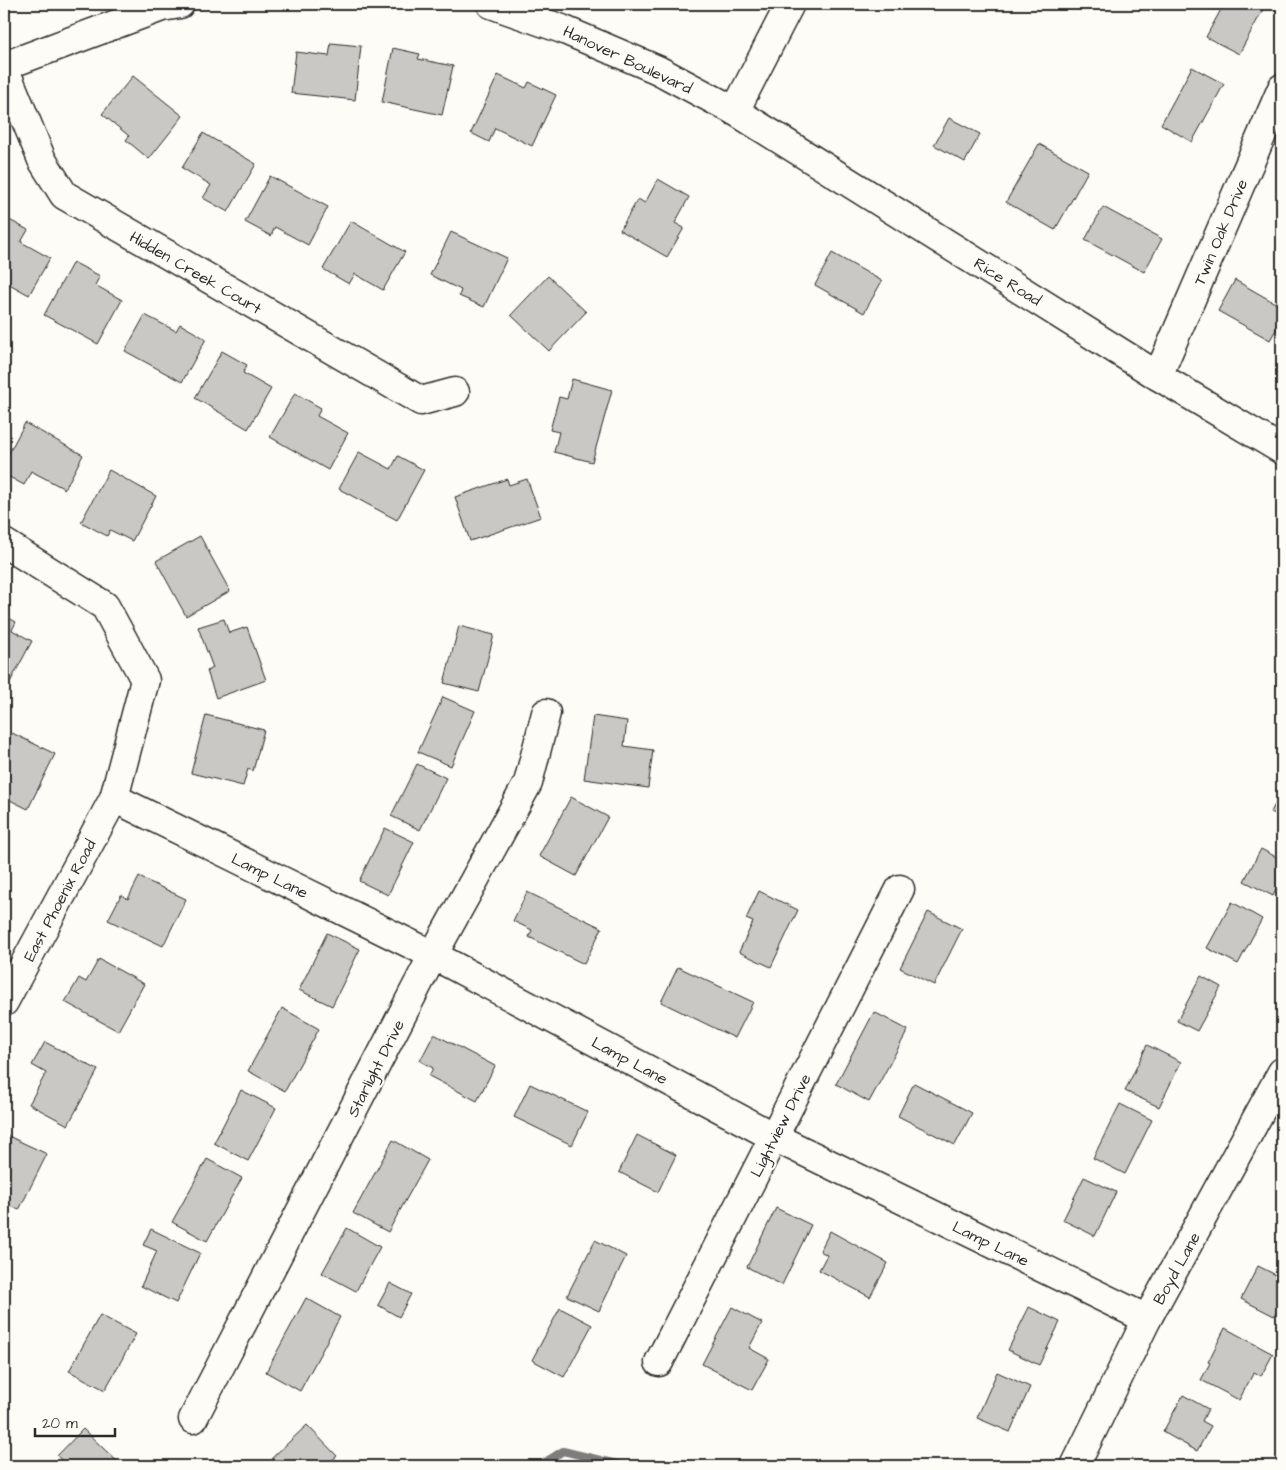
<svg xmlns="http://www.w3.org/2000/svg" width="1286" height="1470" font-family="'Architects Daughter',sans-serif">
<rect width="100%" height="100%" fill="#fdfcf7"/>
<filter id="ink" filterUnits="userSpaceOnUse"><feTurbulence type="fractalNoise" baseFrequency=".02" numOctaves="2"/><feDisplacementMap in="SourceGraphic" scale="10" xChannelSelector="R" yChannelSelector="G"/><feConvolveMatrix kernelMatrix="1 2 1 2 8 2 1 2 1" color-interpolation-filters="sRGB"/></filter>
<g filter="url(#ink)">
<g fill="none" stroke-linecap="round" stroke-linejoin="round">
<path stroke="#7e7d7b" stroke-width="8" d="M539,1466L563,1451L625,1466"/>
</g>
<g fill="#c9c8c4" stroke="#2b2b2b">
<path d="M1224,4H1266L1239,54L1206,37Z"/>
<path d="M331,43L361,46L355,100L291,93L296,52L329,56Z"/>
<path d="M393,48L420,54L418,59L453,66L442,115L382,102Z"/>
<path d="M1192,67L1224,84L1192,142L1161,124Z"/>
<path d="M498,75L526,88L529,82L556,95L532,146L495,128L489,142L471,133Z"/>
<path d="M133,76L183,116L149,159L126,140L129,136L102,114Z"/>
<path d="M949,118L980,134L965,162L934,145Z"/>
<path d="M203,133L256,164L228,212L203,198L211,185L182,168Z"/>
<path d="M1039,144L1088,171L1055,230L1006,202Z"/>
<path d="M270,176L328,207L308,245L275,227L271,236L245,222Z"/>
<path d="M658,179L689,197L675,223L684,228L667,257L620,230L638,199L645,203Z"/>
<path d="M1103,207L1162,239L1144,272L1085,240Z"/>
<path d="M4,217L28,230L21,242L50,258L29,295L4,281Z"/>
<path d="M351,221L405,252L383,290L355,274L349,284L323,269Z"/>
<path d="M451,232L507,258L484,307L459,296L461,290L430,275Z"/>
<path d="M832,253L882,281L864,313L815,285Z"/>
<path d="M73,262L100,276L95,285L122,300L98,344L44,315Z"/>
<path d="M548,276L586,312L549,351L511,315Z"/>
<path d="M1235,280L1282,307V319L1270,340L1218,311Z"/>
<path d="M145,315L176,331L180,324L206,339L182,382L125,351Z"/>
<path d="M222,351L247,365L243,373L271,389L248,429L195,398Z"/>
<path d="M572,379L612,390L592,462L554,452L559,432L550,430L559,397L567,399Z"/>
<path d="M295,393L321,408L317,416L348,433L328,470L270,437Z"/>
<path d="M25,423L83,455L65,489L31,471L24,485L4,474V462Z"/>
<path d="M359,452L391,469L398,456L424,470L397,520L339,489Z"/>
<path d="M109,470L156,496L132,541L110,530L107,536L81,522Z"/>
<path d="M507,479L509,485L527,479L541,517L470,541L455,497Z"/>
<path d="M200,536L230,591L186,616L156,561Z"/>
<path d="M4,615L16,622L12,630L32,641L8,686L4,684Z"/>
<path d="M224,619L229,633L247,627L266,680L216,698L207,671L213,668L198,627Z"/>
<path d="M459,626L494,635L479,692L444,683Z"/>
<path d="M443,697L475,711L451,766L418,752Z"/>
<path d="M206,715L264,730L253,771L248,769L243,786L191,773Z"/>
<path d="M593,716L627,721L624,746L653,750L648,788L584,779Z"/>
<path d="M12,733L55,754L28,809L4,797V750Z"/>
<path d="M417,764L446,778L420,830L391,816Z"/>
<path d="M1282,791V817L1271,812Z"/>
<path d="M571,797L608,817L576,876L539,856Z"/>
<path d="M385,828L414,842L388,895L359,881Z"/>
<path d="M1261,849L1282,860V878L1273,896L1244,881Z"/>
<path d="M139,877L186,899L163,946L108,920L121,895L128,899Z"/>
<path d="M759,891L798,910L771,967L739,952L753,922L746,919Z"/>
<path d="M527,892L602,928L584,964L529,937L532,930L513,921Z"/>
<path d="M1232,902L1262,919L1238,964L1207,948Z"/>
<path d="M928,912L962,929L934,985L900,968Z"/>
<path d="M327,933L360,949L332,1006L299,990Z"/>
<path d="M99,959L144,984L118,1031L65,1002L79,978L86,982Z"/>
<path d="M678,967L753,1002L735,1038L661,1002Z"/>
<path d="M1201,976L1221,987L1197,1031L1177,1021Z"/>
<path d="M282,1008L319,1029L285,1091L248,1071Z"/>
<path d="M874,1012L908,1030L869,1102L836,1084Z"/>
<path d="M434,1034L495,1066L477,1101L429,1076L433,1068L420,1061Z"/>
<path d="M45,1042L98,1070L68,1125L29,1104L46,1073L32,1065Z"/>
<path d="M1147,1045L1181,1062L1159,1107L1125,1091Z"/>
<path d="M914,1083L972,1113L955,1145L898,1116Z"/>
<path d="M530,1084L588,1112L572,1145L514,1117Z"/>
<path d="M241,1090L276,1108L248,1161L214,1143Z"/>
<path d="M1120,1104L1152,1120L1125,1174L1093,1158Z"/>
<path d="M4,1134L47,1154L19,1210L4,1203Z"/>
<path d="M637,1135L676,1155L658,1192L619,1172Z"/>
<path d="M393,1140L428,1160L388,1232L353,1213Z"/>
<path d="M207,1159L242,1178L207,1241L172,1222Z"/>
<path d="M1084,1177L1116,1192L1095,1236L1063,1220Z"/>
<path d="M776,1208L811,1225L782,1285L747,1267Z"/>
<path d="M347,1228L380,1247L356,1291L322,1273Z"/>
<path d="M151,1229L200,1253L176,1303L141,1286L157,1251L143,1245Z"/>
<path d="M830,1231L888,1263L870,1297L819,1270L827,1255L820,1251Z"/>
<path d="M595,1240L626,1256L599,1311L567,1296Z"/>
<path d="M1258,1266L1282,1278V1302L1274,1316L1241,1299Z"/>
<path d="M390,1283L411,1294L399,1317L378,1305Z"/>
<path d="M306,1298L340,1317L300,1391L266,1372Z"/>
<path d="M732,1307L762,1323L749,1348L769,1359L752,1390L702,1364Z"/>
<path d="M1029,1307L1060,1322L1039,1365L1008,1350Z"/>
<path d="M560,1308L592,1325L564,1377L532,1360Z"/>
<path d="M100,1315L136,1334L105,1390L69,1371Z"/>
<path d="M1225,1328L1273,1354L1261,1376L1254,1372L1239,1400L1201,1380L1210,1363L1208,1362Z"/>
<path d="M997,1372L1030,1387L1010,1432L977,1418Z"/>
<path d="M1183,1395L1208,1409L1202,1421L1211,1426L1197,1451L1163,1432Z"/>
<path d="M307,1425L337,1456L326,1466H277L279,1464L272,1458Z"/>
<path d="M83,1429L122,1466H68L57,1456Z"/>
</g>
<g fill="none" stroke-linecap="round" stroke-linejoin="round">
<g stroke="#2b2b2b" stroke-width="31">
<g id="minor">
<path d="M4,67L42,160L64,195L421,401L455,392"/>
<path d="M735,111L790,4"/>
<path d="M1158,376L1282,88"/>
<path d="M4,543L105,606L145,680L114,798L4,1002"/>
<path d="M114,798L433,955L774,1137L1147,1319"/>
<path d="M659,1362L900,889"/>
<path d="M193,1419L433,955L528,783L546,713"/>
<path d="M1075,1466L1147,1319L1282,1072"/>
</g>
</g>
<g stroke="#2b2b2b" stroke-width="31">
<g id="tertiary">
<path d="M491,4L562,29L658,70L735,111L1158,376L1282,450"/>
<path d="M4,66L162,7L180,4"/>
</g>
</g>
<use href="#minor" stroke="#fdfcf7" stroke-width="28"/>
<use href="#tertiary" stroke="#fdfcf7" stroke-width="28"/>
</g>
</g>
<g text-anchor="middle" stroke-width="4.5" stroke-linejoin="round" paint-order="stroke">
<g font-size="16" fill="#2b2b2b" stroke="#fdfcf7">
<text transform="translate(628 59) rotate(25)" y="6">Hanover Boulevard</text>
<text transform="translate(1220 232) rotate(-67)" y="6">Twin Oak Drive</text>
<text transform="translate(196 272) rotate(30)" y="6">Hidden Creek Court</text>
<text transform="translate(1008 281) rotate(32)" y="6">Rice Road</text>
<text transform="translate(270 875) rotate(26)" y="6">Lamp Lane</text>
<text transform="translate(59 900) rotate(-62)" y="6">East Phoenix Road</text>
<text transform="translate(630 1060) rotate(28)" y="6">Lamp Lane</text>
<text transform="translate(375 1068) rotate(-63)" y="6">Starlight Drive</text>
<text transform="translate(780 1125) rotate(-63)" y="6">Lightview Drive</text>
<text transform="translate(991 1243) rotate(26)" y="6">Lamp Lane</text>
<text transform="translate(1176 1268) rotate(-61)" y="6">Boyd Lane</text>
</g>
</g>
<rect width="1286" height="1470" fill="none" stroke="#fdfcf7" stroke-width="20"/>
<rect x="10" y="10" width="1266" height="1450" fill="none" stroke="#2b2b2b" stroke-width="2" filter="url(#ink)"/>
<path d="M35 1428v8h80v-8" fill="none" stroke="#2b2b2b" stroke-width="2.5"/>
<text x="42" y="1428" font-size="15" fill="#2b2b2b" stroke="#fdfcf7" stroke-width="4" paint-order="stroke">20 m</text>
</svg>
